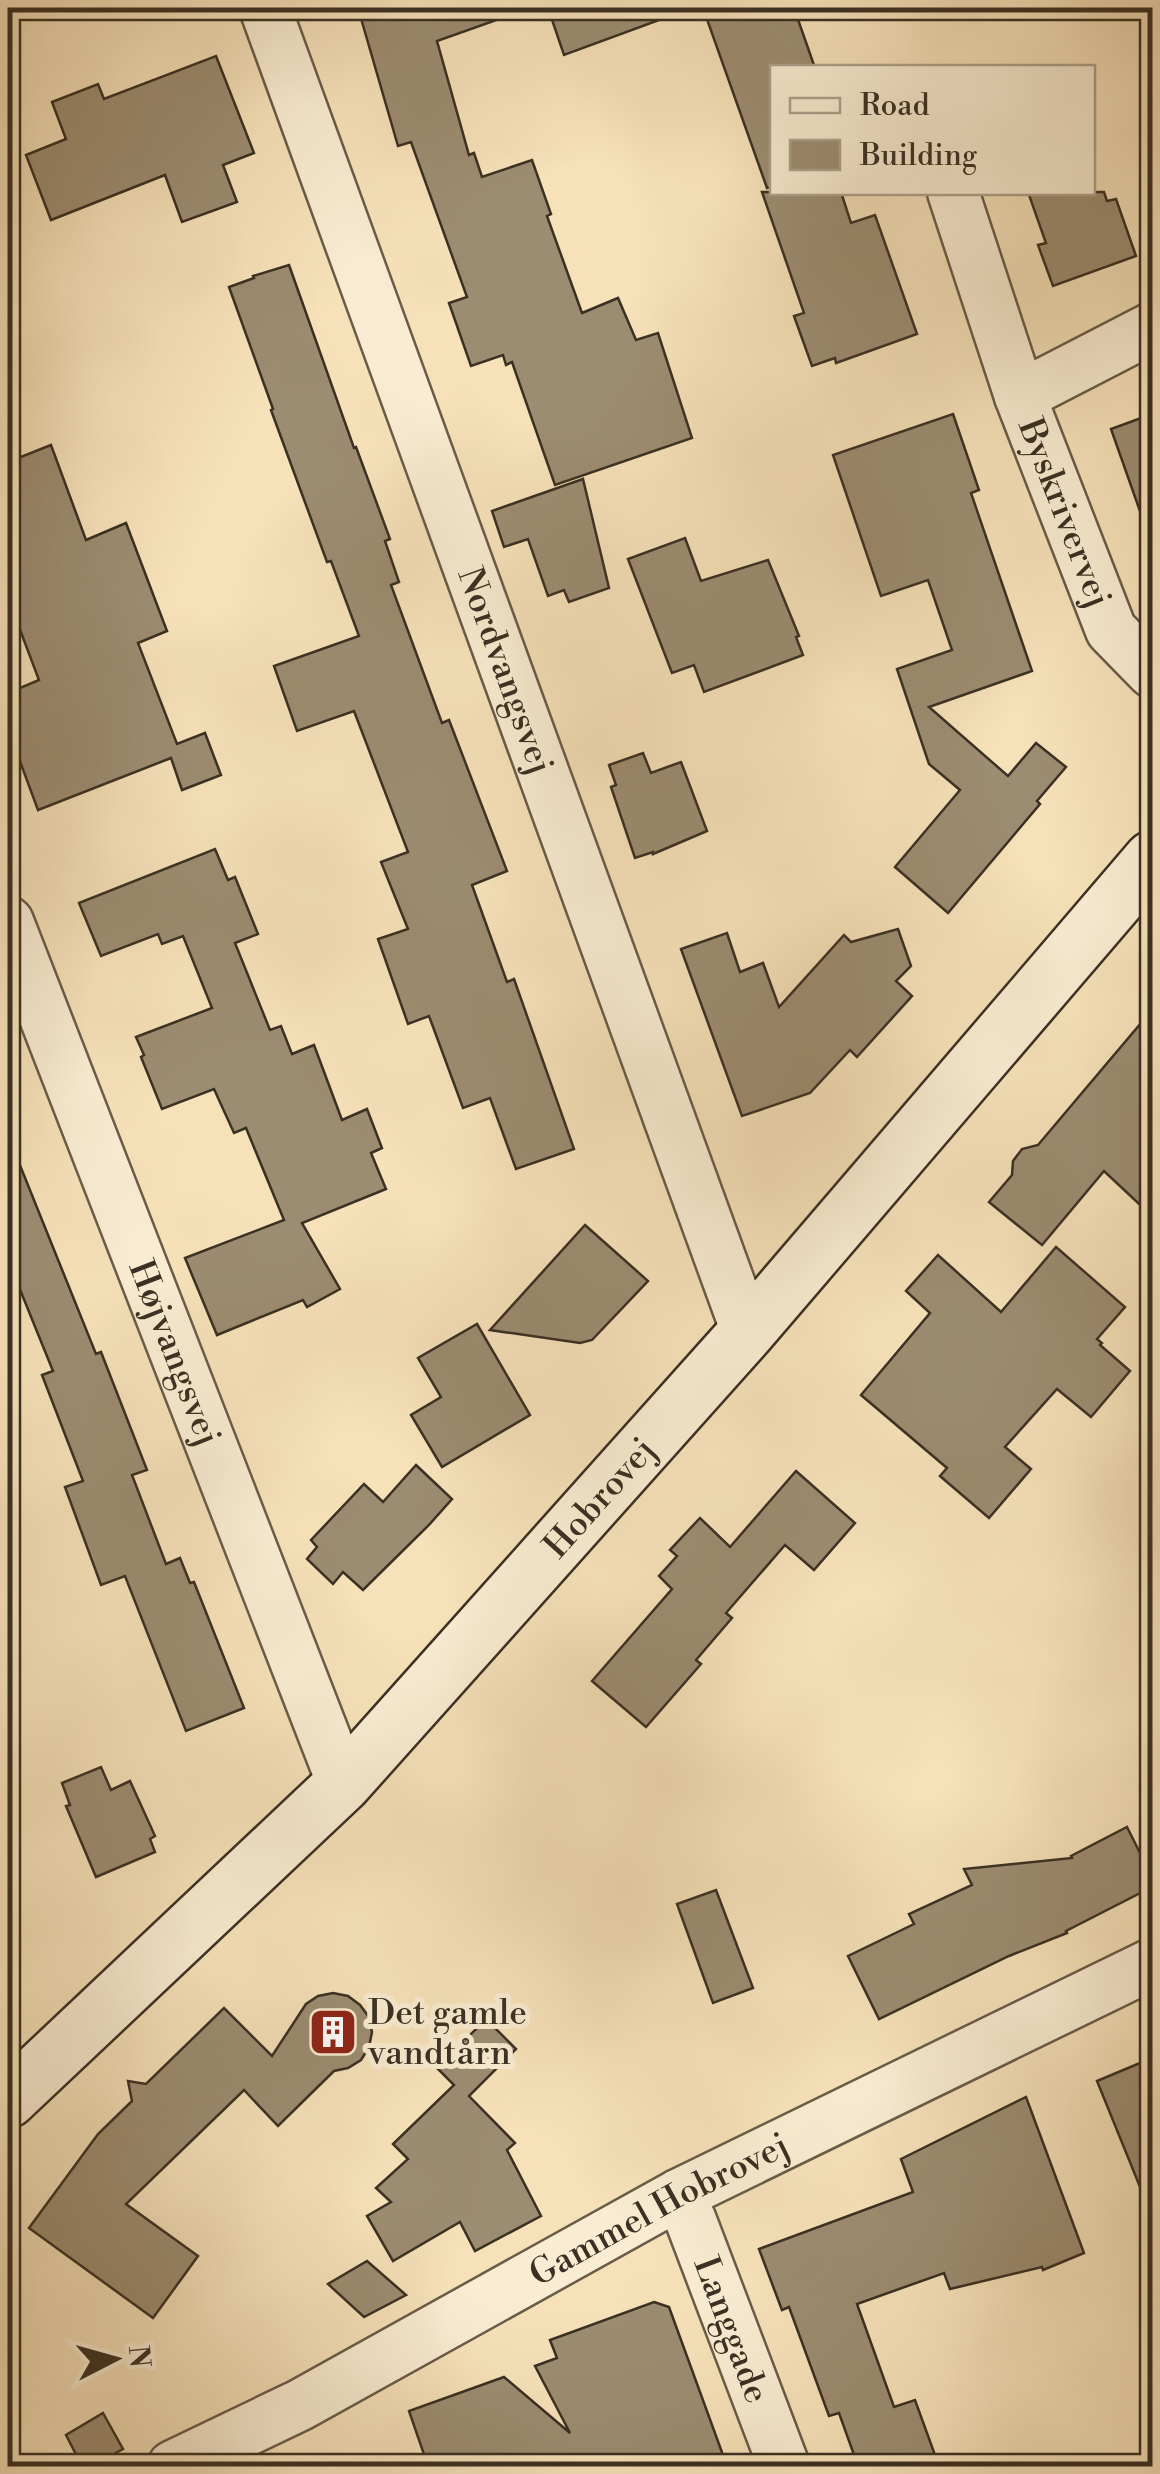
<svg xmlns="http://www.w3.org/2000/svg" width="1160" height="2474" font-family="'Libre Bodoni',serif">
<rect width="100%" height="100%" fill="#f6e1b9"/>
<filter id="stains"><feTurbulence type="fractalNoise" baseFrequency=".002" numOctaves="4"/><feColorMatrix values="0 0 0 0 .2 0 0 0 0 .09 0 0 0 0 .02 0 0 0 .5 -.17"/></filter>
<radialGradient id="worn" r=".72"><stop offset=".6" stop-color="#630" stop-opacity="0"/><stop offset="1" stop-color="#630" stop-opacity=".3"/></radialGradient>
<g fill="#9c8c71" stroke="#3a3023" stroke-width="2.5">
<path d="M358,8H515L516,13L437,41L469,155L474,153L482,177L532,160L551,214L547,216L582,313L618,298L636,340L658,333L692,438L555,485L512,362L506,365L503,355L471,366L449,303L467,297L411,142L398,146Z"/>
<path d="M548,8H680L681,12L564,55Z"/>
<path d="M703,8H794L815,68H772V187L767,188Z"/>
<path d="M216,56L254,153L223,165L237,202L182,222L165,175L51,220L26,155L66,139L52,102L98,84L104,99Z"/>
<path d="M762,192H841L851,223L875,215L917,334L836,363L835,358L812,366L794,316L804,313Z"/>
<path d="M1028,192H1104L1107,201L1116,199L1136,256L1053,286L1038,245L1046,243Z"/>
<path d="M289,265L354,448L356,447L390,539L385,541L399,582L391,585L442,723L449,720L507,871L472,885L507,982L514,979L574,1149L516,1169L490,1098L463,1108L429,1016L408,1024L378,939L408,929L381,862L408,852L354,711L297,731L274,666L359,636L331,561L327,562L271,410L273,409L229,287L254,278L253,276Z"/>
<path d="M953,414L979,490L971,493L1032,671L929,707L1008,776L1036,743L1066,767L1037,801L1040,804L948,913L895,867L960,790L929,764L897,669L952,650L928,580L881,596L833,455Z"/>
<path d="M1152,414V530L1147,531L1111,429Z"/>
<path d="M51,445L86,540L126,523L167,631L138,643L177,744L205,733L221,775L182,790L171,758L38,810L8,729V693L39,680L8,598V462Z"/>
<path d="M583,479L609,588L569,602L564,590L548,596L528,539L504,547L492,511Z"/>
<path d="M685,538L701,581L768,560L799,636L796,637L803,655L704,692L694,665L672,673L628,559Z"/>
<path d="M643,753L651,773L681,762L707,831L653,854V852L635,858L611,787L616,785L609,765Z"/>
<path d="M215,849L228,880L235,877L258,934L235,943L270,1030L281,1026L292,1054L314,1045L342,1120L367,1109L382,1148L371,1153L386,1189L302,1223L340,1289L307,1307L303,1300L217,1335L185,1258L284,1220L246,1128L234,1133L214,1089L162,1109L141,1057L144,1055L136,1037L212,1008L183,936L162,944L158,934L101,956L79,903Z"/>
<path d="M898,929L911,966L896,981L912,996L857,1057L850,1050L810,1093L742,1116L681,949L727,933L740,972L763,963L779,1007L844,935L851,942Z"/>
<path d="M1152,1010V1216L1104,1171L1042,1245L989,1202L1012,1175L1013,1161L1022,1149L1038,1145Z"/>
<path d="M11,1143L96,1354L101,1352L147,1470L132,1475L166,1564L180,1558L190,1583L194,1582L244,1708L186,1731L125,1576L101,1585L65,1487L83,1481L42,1375L53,1371L8,1260V1144Z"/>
<path d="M585,1225L648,1281L592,1340L580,1343L490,1330Z"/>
<path d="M1056,1247L1125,1307L1097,1339L1102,1343L1100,1345L1130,1371L1091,1417L1057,1389L1005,1447L1031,1469L989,1518L940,1476L947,1468L861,1395L930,1313L906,1291L938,1255L1001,1312Z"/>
<path d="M477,1324L530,1415L442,1467L411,1415L441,1397L418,1358Z"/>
<path d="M416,1465L452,1499L428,1526L363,1590L343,1572L333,1584L307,1559L317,1547L311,1540L364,1484L383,1502Z"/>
<path d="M796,1471L855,1523L814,1570L785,1545L726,1613L732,1618L696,1660L701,1664L646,1727L592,1681L672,1589L659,1576L677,1556L670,1550L700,1518L730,1547Z"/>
<path d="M101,1767L111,1790L130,1781L155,1836L150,1839L155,1852L96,1877L66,1806L70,1805L62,1783Z"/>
<path d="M1127,1827L1152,1877V1887L1066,1931L1067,1933L1009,1956L879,2019L848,1956L914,1924L909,1914L972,1885L964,1869L1072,1858L1071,1856Z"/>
<path d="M716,1890L753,1988L713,2003L677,1904Z"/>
<path d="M333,1993L348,1996L360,2005L369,2017L372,2032L369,2047L361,2060L348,2068L334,2071L278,2126L244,2090L126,2204L198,2256L153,2318L29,2228L98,2134L132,2101L128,2081L146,2084L224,2008L272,2056L306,2004L318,1996Z"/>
<path d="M486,2019L516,2049L469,2096L515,2143L507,2150L541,2216L475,2251L460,2222L393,2261L367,2216L391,2202L376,2188L408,2159L393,2144L454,2085L437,2068Z"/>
<path d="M1152,2058V2214H1151L1097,2081Z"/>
<path d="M1026,2097L1084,2253L1043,2270L1042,2267L950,2289L944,2273L857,2304L894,2407L915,2400L939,2466H858L839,2413L829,2416L789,2307L782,2310L759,2249L913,2192L901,2159Z"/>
<path d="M367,2261L406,2295L364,2317L328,2284Z"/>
<path d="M654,2302L669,2307L727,2466H428L409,2411L504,2377L570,2433L535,2366L557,2358L550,2340Z"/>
<path d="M103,2413L123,2449L91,2466H82L66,2435Z"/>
</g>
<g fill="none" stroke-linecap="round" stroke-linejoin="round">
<g stroke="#695c48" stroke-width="55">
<g id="street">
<path id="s1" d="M265,8L747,1332"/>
<path id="s2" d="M953,192L1020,396L1111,630L1152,672"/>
<path d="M1020,396L1152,328"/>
<path id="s3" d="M8,922L343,1784"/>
<path id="s4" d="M678,2195L691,2221L784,2466"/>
<path id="s5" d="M173,2466L300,2405L678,2195L1152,1964"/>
</g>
</g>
<g stroke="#3a3023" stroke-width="60">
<g id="secondary">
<path id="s6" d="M8,2100L343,1784L747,1332L1152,859"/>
</g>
</g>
<use href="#street" stroke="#f9ecd2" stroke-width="50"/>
<use href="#secondary" stroke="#f9ecd2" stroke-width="55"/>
</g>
<defs>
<g id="building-square" transform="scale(2.5)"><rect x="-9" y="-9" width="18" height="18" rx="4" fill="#8f2418" stroke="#f9ecd2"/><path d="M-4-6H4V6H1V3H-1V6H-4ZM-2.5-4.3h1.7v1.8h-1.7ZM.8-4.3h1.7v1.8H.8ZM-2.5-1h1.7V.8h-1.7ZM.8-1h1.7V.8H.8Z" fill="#fff"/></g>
</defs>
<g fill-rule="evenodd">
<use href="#building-square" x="333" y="2032"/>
</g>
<g text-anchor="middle" stroke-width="10" stroke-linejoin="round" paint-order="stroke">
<g font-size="35" fill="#3a3023" stroke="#f9ecd2">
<text dy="12" stroke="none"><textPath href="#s2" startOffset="340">Byskrivervej</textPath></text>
<text dy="12" stroke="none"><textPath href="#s1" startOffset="705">Nordvangsvej</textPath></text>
<text dy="12" stroke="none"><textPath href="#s3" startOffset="462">Højvangsvej</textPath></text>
<text dy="12" stroke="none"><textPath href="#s6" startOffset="845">Hobrovej</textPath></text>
<text dy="12" stroke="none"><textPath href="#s5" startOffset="550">Gammel Hobrovej</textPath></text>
<text dy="12" stroke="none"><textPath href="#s4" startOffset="145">Langgade</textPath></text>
</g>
<g font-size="35" fill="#3a3023" stroke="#f9ecd2" text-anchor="start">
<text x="368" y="2024">Det gamle<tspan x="368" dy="40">vandtårn</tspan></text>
</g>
</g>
<rect width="1160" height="2474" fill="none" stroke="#f6e1b9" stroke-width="40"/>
<rect x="10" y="10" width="1140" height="2454" fill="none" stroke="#3a3023" stroke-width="5"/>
<rect x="20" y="20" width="1120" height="2434" fill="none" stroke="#3a3023" stroke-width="2.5"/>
<rect x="770" y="65" width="325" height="130" fill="#f9ecd2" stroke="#ada18c" stroke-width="2.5"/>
<rect x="790" y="98" width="50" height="15" fill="#f9ecd2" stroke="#ada18c" stroke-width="2.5"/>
<text x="860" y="115" font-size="30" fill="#3a3023">Road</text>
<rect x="790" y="140" width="50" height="30" fill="#9c8c71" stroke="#ada18c" stroke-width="2.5"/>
<text x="860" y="165" font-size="30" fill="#3a3023">Building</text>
<g transform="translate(115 2359) rotate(84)" stroke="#f9ecd2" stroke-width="8" paint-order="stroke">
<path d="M0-8L18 38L0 25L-18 38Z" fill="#3a3023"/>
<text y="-15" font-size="28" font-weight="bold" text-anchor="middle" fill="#3a3023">N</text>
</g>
<rect width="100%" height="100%" filter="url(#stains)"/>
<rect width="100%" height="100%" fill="url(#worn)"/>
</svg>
